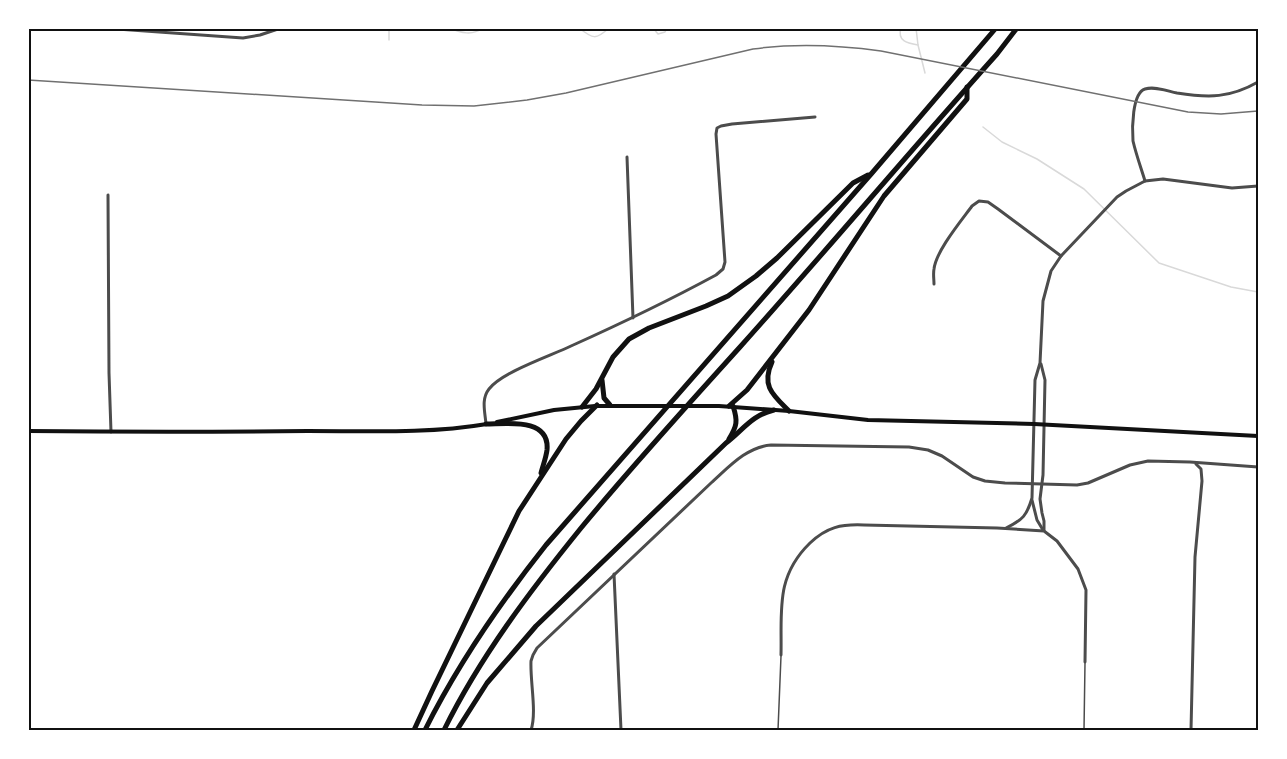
<svg xmlns="http://www.w3.org/2000/svg" width="1287" height="759" font-family="Karla,sans-serif">
<rect width="100%" height="100%" fill="#fff"/>
<g fill="none" stroke-linecap="round" stroke-linejoin="round">
<g stroke="#d9d9d9" stroke-width="1.5">
<path d="M450,28C461,33 472,36 483,28"/>
<path d="M579,28C593,39 596,40 609,28"/>
<path d="M653,28L658,34L665,32L667,28"/>
<path d="M703,28H706"/>
<path d="M901,28C897,41 907,43 918,45"/>
<path d="M916,28L918,45L925,73"/>
<path d="M389,40V28"/>
<path d="M983,127L1002,142L1037,159L1084,189L1159,263L1231,287L1258,292"/>
</g>
<g stroke="#4c4c4c" stroke-width="1.5">
<path d="M778,730L781,656"/>
<path d="M1084,730L1085,663"/>
</g>
<g stroke="#4c4c4c" stroke-width="3">
<path d="M103,28L243,38L260,35L281,28"/>
<path d="M627,157L633,318"/>
<path d="M1145,181C1141,168 1136,154 1133,141C1132,129 1132,93 1145,89C1155,86 1167,91 1177,93C1209,98 1230,98 1258,82"/>
<path d="M108,195L109,373L111,432"/>
<path d="M934,284C934,279 933,274 934,269C936,251 961,221 972,206L979,201L988,202L998,209L1061,256"/>
<path d="M1041,364L1045,380L1043,475L1040,499L1042,513L1044,521V530"/>
<path d="M486,424C485,412 481,399 489,389C502,372 550,356 571,346C620,324 668,301 716,275L723,269L725,262L716,134L717,128L721,126L732,124L815,117"/>
<path d="M1032,500L1037,520L1043,530"/>
<path d="M1006,528C1023,520 1027,515 1032,498L1035,380L1040,363L1043,301L1051,271L1061,256L1117,197L1126,191L1145,181L1163,179L1232,188L1258,186"/>
<path d="M614,574L621,730"/>
<path d="M781,655C782,611 775,577 810,543C827,527 841,524 864,525L997,528L1044,531L1057,541L1078,569L1086,590L1085,662"/>
<path d="M531,730C537,712 530,682 531,661L533,655L537,648L711,483C728,468 746,447 771,445L909,447L928,450L942,456L973,477L985,481L1005,483L1077,485L1088,483L1130,465L1148,461L1190,462L1258,467"/>
<path d="M1191,730L1195,557L1202,481L1201,469L1196,464"/>
</g>
<g stroke="#111" stroke-width="4">
<path d="M497,422L554,410L595,406H719L789,411L868,420L1034,424L1258,436"/>
<path d="M28,431C122,432 215,432 308,431C367,431 428,434 487,424"/>
</g>
<g stroke="#111" stroke-width="5">
<path d="M772,362C761,386 773,395 789,411"/>
<path d="M602,380L604,398L610,405"/>
<path d="M729,406L747,390L809,310L884,196L967,99V87"/>
<path d="M582,407L596,389L613,357L629,339L649,328L706,306L728,296L756,276L777,258L853,183L868,175"/>
<path d="M486,424C506,424 550,417 547,450C546,458 543,465 541,473"/>
<path d="M729,439C737,426 738,421 733,406"/>
<path d="M414,730L432,691L519,511L566,439L581,421L597,405"/>
<path d="M425,730C458,664 500,603 546,545L872,173L996,28"/>
<path d="M444,730C480,657 530,591 581,528C632,466 686,407 740,347C827,250 910,151 997,54L1017,28"/>
<path d="M457,730L487,683L536,626L726,443C743,430 752,415 774,410"/>
</g>
<path stroke="#707070" stroke-width="1.5" d="M28,80L422,105L474,106L527,100L566,93L753,49C796,43 838,45 881,51L1188,112L1221,114L1258,111"/>
</g>
<rect width="1287" height="759" fill="none" stroke="#ffffff" stroke-width="60"/>
<rect x="30" y="30" width="1227" height="699" fill="none" stroke="#111" stroke-width="2"/>
</svg>
